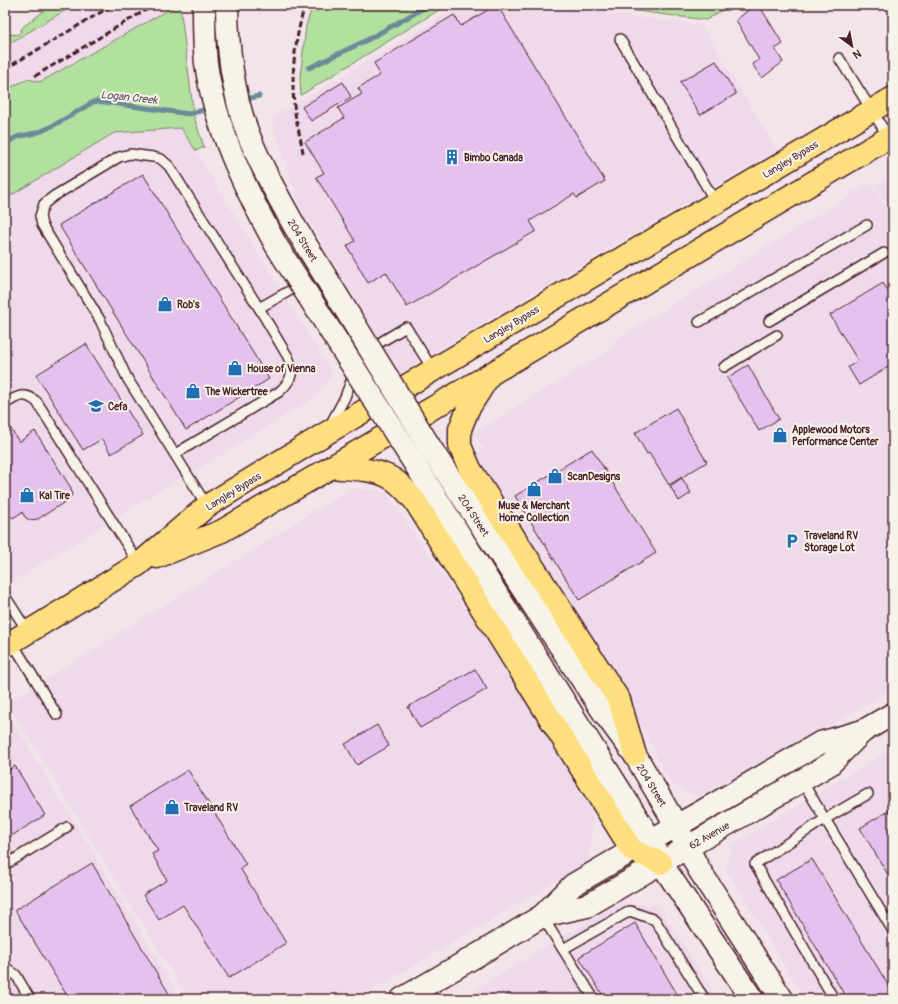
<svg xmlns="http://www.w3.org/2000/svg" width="898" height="1004" font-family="Pangolin,sans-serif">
<rect width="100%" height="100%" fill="#f2e4ea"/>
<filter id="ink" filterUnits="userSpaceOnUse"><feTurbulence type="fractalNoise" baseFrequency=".025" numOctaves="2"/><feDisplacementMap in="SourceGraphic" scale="8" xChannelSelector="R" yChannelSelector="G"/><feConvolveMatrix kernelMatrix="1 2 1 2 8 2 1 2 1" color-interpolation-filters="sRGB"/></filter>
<g filter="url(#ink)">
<g fill="#eedaeb">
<path d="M67,5H181L5,106V42Z"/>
<path d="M462,5H537L702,25L776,150L399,373L300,206L271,119Z"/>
<path d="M181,128L333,374L318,395L213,460L175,481L5,586V199L114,133Z"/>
<path d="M893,176V215L875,186Z"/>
<path d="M870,183L893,219V688L857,710L698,797L671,784L617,676L472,457L484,449L473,433L616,347L613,342Z"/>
<path d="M352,488L386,492L539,717L594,811L588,862L358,999H188L8,703Z"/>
<path d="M5,709L141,931L181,999H5Z"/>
<path d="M893,749V999H805L726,868L732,845Z"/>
<path d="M619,903L658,905L718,999H460Z"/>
</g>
<g fill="#b2e09e" stroke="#7e8064">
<path d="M52,5H69L71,7L5,46V38L12,34L17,35L21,32V29L24,26Z"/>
<path d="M177,5H180L194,117L204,147L196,151L181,128L114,133L5,199V90L28,79L40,82Z"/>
<path d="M313,5H447L301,95L300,78L306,26Z"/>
<path d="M590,5H731L706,20Z"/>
</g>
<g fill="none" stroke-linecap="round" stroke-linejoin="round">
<g stroke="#6d8a99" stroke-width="5">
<path d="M309,68L369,39L429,5"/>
<path d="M242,100L259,96"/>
<path d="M5,146C16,132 30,137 44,130C61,122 77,112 93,102L97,101L189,114L211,108"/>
</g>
</g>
<g fill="#e5c2ee" stroke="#4a1f2b">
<path d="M496,5H497L605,181L577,198L574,194L530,221L536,231L407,307L386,272L368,283L347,246L355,241L316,177L324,173L305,142L344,118L338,108L362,94L358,88L380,75L374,63L454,15L461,26Z"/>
<path d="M755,5H759L783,44L775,49L783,62L762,78L752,64L759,60L736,20Z"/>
<path d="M716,61L736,94L700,115L680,82Z"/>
<path d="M343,82L351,97L311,121L302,107Z"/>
<path d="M143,174L269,379L186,430L59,225Z"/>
<path d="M883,283L893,299V364L859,385L848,367L858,361L830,315Z"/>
<path d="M86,344L143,435L111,454L102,439L83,450L36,375Z"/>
<path d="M748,365L779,419L759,431L727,378Z"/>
<path d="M676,408L688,429H687L707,462L669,485L649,453L647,454L635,433Z"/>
<path d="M5,419L19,442L35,431L71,488L72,495L68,500L38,519L29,520L25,517L22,512L13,518L10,515L5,518Z"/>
<path d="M592,449L656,553L579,600L515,496Z"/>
<path d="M682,478L691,493L679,501L670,486Z"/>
<path d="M475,669L487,689L420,728L408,707Z"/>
<path d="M377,725L389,746L357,765L345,744Z"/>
<path d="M15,766L45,815L5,840V772Z"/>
<path d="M188,770L246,864L240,868L286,943L229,978L183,905L159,920L143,895L167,880L152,854L158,851L130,806Z"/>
<path d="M893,808V883L860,828Z"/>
<path d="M812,859L893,993V999H847L776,880Z"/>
<path d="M92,863L172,999H69L15,910Z"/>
<path d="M635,923L680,999H605L579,957Z"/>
<path d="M509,994L513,999H501Z"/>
</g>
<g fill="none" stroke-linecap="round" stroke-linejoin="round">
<g stroke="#4a1f2b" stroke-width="12">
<g id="service">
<path d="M620,39L716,203"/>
<path d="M839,58L889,138"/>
<path d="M259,308L314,277L319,286"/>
<path d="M769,321L884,253"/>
<path d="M699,322L867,225"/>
<path d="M369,349L406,327L433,370"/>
<path d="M724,367L777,335"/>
<path d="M5,404C17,396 24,391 37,402L139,564"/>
<path d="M330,425L345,397L361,354L355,344"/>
<path d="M175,454L279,392C291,381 295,373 288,357L259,308L169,166L161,159L153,157L130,154L119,157L54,196L44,204L40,216L42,225L100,320L127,378L207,506"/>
<path d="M5,596L28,632"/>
<path d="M12,642L57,715"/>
<path d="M802,781L893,931"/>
<path d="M5,865L67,827"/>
<path d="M542,916L594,999"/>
<path d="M563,949L630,911L655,920L698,989L705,999"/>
<path d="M5,967L16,975L30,999"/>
<path d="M834,999L755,864L825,819L868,794"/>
</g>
</g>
<g stroke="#4a1f2b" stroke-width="25">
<g id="tertiary">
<path d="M542,916L587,906L830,764L863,731L893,714"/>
<path d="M402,999L486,950L542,916L573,885L614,861L701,812L820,743L863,731"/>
</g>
</g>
<g stroke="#4a1f2b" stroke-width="25">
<g id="secondary">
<path d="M433,452L604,713L635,755L676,825L698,868L782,999"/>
<path d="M415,464L651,840L661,863L752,999"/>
</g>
</g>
<g stroke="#4a1f2b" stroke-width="25">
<g id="trunk">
<path d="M487,379L468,409L460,429V446L470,469L619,700L635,755"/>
<path d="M331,467C349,469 370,468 387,476C399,481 407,492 415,501L632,850L661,863"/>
<path d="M157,557L222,531L489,375L893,135"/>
<path d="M5,646L139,564L207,506L325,434L893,98"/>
</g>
</g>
<use href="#service" stroke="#f7f3e8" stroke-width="9"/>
<use href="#tertiary" stroke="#f7f3e8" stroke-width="22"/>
<use href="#secondary" stroke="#f7f3e8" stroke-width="22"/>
<use href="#trunk" stroke="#fddf80" stroke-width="22"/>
<g stroke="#4a1f2b" stroke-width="3" stroke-dasharray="6 3" stroke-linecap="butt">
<path d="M5,69L113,5"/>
<path d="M35,76L154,5"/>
<path d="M303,153C301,139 297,126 295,113C290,78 295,38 305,5"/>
</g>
<g stroke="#4a1f2b" stroke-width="25" stroke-linecap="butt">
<g id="secondary-bridge">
<path d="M204,5C204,24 204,44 206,63C215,128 245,188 276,245L415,464"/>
<path d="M227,5C227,45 233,94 247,131C260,165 278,196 295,227L433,452"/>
</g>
</g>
<use href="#secondary-bridge" stroke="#f7f3e8" stroke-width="22"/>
</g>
</g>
<defs>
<g id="building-bare" transform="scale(1.2)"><path d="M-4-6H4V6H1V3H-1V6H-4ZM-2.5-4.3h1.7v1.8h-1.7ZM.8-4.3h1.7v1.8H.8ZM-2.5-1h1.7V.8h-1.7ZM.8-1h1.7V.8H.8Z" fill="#1f6fb2" stroke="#f7f3e8" stroke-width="2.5" paint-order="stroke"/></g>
<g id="shop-bare" transform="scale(1.2)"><path d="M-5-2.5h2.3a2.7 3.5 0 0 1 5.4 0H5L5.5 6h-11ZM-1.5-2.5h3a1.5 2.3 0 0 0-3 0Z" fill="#1f6fb2" stroke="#f7f3e8" stroke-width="2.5" paint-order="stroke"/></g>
<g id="school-bare" transform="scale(1.2)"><path d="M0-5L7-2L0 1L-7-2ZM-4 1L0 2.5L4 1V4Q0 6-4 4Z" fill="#1f6fb2" stroke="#f7f3e8" stroke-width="2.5" paint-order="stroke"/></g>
<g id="parking-bare" transform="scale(1.2)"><path d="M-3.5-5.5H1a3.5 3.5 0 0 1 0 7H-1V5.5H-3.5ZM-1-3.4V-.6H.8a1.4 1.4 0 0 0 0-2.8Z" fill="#1f6fb2" stroke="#f7f3e8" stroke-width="2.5" paint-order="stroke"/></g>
</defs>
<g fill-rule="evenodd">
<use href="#building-bare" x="452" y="157"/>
<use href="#shop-bare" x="165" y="304"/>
<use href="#shop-bare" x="235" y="368"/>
<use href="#shop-bare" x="193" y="391"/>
<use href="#school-bare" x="96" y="406"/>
<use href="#shop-bare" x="780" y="435"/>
<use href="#shop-bare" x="555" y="476"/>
<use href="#shop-bare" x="534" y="489"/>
<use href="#shop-bare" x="27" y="495"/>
<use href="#parking-bare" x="792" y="541"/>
<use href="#shop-bare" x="172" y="807"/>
</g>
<g text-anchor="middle" stroke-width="4" stroke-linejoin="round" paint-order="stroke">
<g font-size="10" font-weight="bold" fill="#4a1f2b" stroke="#f7f3e8" text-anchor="start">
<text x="464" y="161">Bimbo Canada</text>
<text x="177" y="308">Rob's</text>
<text x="247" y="372">House of Vienna</text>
<text x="205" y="395">The Wickertree</text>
<text x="108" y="410">Cefa</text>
<text x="792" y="433">Applewood Motors<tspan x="792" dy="12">Performance Center</tspan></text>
<text x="567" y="480">ScanDesigns</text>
<text x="39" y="499">Kal Tire</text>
<text x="534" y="509" text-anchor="middle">Muse &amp; Merchant<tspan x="534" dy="12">Home Collection</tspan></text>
<text x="804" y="539">Traveland RV<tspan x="804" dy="12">Storage Lot</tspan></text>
<text x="184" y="811">Traveland RV</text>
</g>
<g font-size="10" fill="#4a1f2b" stroke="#f7f3e8">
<text transform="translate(790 159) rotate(-31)" y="4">Langley Bypass</text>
<text transform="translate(303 240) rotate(59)" y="4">204 Street</text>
<text transform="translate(511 324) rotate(-31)" y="4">Langley Bypass</text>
<text transform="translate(233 491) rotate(-32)" y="4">Langley Bypass</text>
<text transform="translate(474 515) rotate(57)" y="4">204 Street</text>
<text transform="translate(652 785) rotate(59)" y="4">204 Street</text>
<text transform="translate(709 835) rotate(-30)" y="4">62 Avenue</text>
</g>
<g font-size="11" font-style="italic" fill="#584c59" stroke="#f7f3e8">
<text transform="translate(129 97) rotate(6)" y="4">Logan Creek</text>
</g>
</g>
<rect width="898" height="1004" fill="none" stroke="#f7f3e8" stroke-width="20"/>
<rect x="10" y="10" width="878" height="984" fill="none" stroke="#4a1f2b" stroke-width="1.5" filter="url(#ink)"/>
<g transform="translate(852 46) rotate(148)" stroke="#f7f3e8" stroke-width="3" paint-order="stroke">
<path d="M0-3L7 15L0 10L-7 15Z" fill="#4a1f2b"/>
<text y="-6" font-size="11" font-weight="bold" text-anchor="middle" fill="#4a1f2b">N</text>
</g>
</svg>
